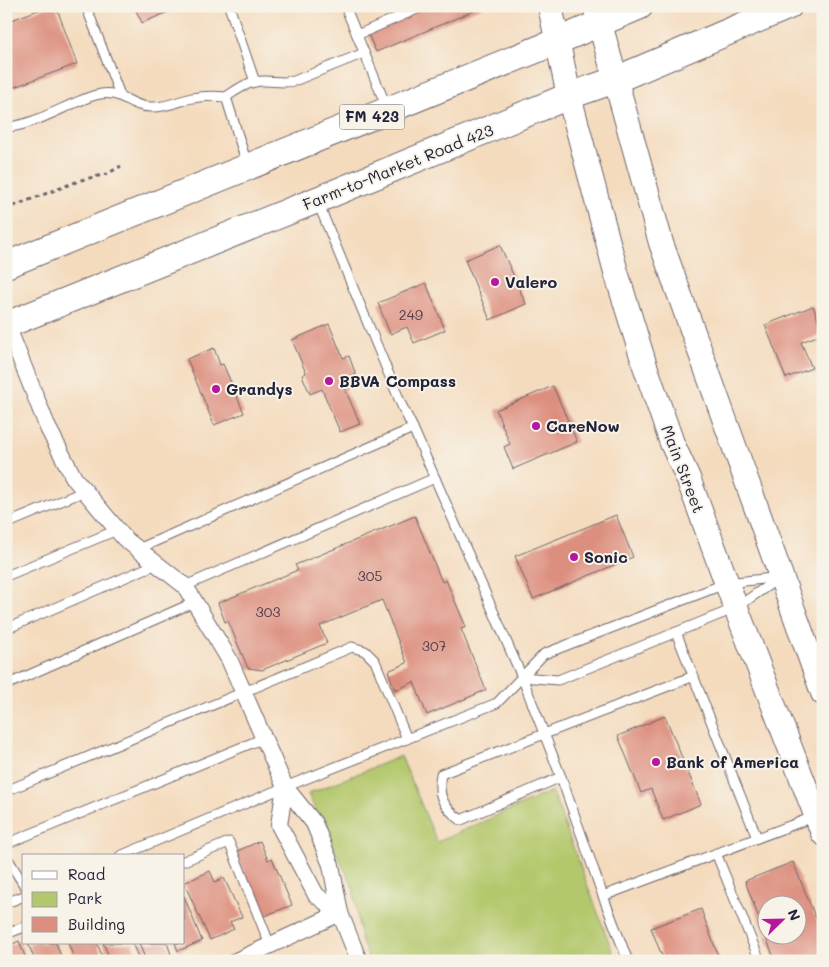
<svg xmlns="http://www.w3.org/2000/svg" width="829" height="967" font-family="Mali,sans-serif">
<rect width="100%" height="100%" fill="#f7f3e8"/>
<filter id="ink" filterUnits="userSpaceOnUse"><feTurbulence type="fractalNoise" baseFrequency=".02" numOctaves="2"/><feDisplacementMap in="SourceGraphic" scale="10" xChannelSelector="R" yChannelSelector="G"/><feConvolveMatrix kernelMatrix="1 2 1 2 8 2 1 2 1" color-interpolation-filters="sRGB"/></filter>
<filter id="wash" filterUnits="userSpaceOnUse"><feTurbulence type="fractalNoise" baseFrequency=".0096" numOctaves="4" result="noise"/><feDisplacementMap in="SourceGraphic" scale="20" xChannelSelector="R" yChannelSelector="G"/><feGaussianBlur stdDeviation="1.12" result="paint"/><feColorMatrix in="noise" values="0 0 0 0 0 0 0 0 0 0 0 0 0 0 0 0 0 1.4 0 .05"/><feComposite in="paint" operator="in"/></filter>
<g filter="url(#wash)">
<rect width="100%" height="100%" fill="#f4dbbe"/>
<path fill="#b3c86c" stroke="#6a7554" d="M401,756L437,842L552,791L616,961H370L361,940L353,887L308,794Z"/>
<g id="blocks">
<g fill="#dd8f7f" fill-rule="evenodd">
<path d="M49,6H56L77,64L6,90V22Z"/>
<path d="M134,6H182L142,23Z"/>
<path d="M429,6H485L376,52L367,32Z"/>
<path d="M500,245L526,304L490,320L465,260Z"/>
<path d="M426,283L445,330L414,343L407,327L390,334L378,303Z"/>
<path d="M813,306L823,334L801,342L812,368L786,378L765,325Z"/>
<path d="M329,324L343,358L349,356L356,375L351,377L354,385L345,389L360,424L340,432L322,389L310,394L302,375L306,373L292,340Z"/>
<path d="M214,348L220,365L223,364L244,413L214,425L187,359Z"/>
<path d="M553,386L577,442L513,469L504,447L510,444L496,410Z"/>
<path d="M616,515L633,557L533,599L515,556Z"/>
<path d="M415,516L442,582L446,580L466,627L461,629L486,690L427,715L414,682L395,690L388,671L407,663L382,600L320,626L327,643L262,670L248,668L228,621L225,622L218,603L298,570L295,565Z"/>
<path d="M665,716L701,804L663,820L651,789L641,793L618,736Z"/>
<path d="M260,841L268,860L272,858L292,905L262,917L235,852Z"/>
<path d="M793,862L823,936V961H775L745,881ZM766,904H796V934H766Z"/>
<path d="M210,871L215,882L224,878L242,917L230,922L234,929L210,940L184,883Z"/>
<path d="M184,896L202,941L178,951L175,943H184Z"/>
<path d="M701,909L720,961H664L651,928Z"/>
<path d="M19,941L27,961H6V947Z"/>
<path d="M28,943H56L63,961H35Z"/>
<path d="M68,943H97L104,961H75Z"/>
<path d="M103,943H132L140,961H111Z"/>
<path d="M139,943H167L171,954L155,961H146Z"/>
</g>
</g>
</g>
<g filter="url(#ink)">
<use href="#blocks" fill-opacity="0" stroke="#6c6369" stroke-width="1"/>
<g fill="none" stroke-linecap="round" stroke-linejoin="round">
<g stroke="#6c6369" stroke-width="11">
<g id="lane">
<path d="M86,6L120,95"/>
<path d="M229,6L255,82"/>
<path d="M345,6L387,108"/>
<path d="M357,35L424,6"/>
<path d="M226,97C235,91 244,84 254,82C267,79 281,84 294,81L364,53"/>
<path d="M6,127C32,127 70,102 96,95C122,88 128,107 151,107C164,108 179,101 192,98C203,96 215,96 226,97L247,164"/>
<path d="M318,203L402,406L413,428L522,677L561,777L603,896L816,816"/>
<path d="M6,524L85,491"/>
<path d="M138,549L413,428"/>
<path d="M6,576L117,530"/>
<path d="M185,586L435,478"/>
<path d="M6,629L156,564"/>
<path d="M676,632L757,838"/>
<path d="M522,677L558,680L736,608L780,577"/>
<path d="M6,685L195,602"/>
<path d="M561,777L461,820C443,807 437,796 441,774L694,676"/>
<path d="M6,791L352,647L365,651L375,661L407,739"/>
<path d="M6,844L264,738"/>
<path d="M716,853L760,961"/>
<path d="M6,856L24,885"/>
<path d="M120,856L285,787L497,703L544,654L727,583L781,577"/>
<path d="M184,861L229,842L270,945"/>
<path d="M603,896L628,961"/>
<path d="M6,903L24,896"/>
<path d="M6,934L24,927"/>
</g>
</g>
<g stroke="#6c6369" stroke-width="18">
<g id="street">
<path d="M7,325L48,428L74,478L125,539L185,586L229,659L285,787L314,823L331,865L340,913L359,961"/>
<path d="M285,787L279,825L316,895L340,913"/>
<path d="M236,961L340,913"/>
</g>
</g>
<g stroke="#6c6369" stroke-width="26">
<g id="secondary">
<path d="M550,6L569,96L616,272L645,366L672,443L688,478L736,608L823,833"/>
<path d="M595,6L661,243L823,693"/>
</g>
</g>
<g stroke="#6c6369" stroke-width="28">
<g id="primary">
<path d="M6,265L558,41L640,6"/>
<path d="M6,325L317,200L569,96L615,80L789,6"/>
</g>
</g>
<path stroke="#6c6369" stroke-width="3" stroke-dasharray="4 4" stroke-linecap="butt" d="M6,209L81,180L107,174L121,166"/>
<use href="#lane" stroke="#fff" stroke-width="9"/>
<use href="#street" stroke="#fff" stroke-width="16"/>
<use href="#secondary" stroke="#fff" stroke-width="24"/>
<use href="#primary" stroke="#fff" stroke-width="26"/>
</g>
</g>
<g fill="#b5179e" stroke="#f7f3e8" stroke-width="2">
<circle cx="495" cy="282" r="5"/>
<circle cx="329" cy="381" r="5"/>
<circle cx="216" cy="389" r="5"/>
<circle cx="536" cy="426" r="5"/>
<circle cx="574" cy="557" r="5"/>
<circle cx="656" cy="762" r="5"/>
</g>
<g text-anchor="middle" stroke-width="4" stroke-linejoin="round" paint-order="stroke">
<g font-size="14" fill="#513d4c">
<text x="411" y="320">249</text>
<text x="370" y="581">305</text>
<text x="268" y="617">303</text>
<text x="434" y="651">307</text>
</g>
<rect fill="#f7f3e8" stroke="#62616f" stroke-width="1" x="339.5" y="104.5" width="65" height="25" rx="4"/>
<g font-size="15" font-weight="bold" fill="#22223b">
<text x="372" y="122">FM 423</text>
</g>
<g font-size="16" fill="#22223b" stroke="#f7f3e8">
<text transform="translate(398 167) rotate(-22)" y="6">Farm-to-Market Road 423</text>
<text transform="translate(683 469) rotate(69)" y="6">Main Street</text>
</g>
<g font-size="16" font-weight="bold" fill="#22223b" stroke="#f7f3e8" text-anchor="start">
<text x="505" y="288">Valero</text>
<text x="339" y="387">BBVA Compass</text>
<text x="226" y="395">Grandys</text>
<text x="546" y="432">CareNow</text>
<text x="584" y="563">Sonic</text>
<text x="666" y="768">Bank of America</text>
</g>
</g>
<rect width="829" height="967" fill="none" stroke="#f7f3e8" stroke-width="25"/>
<rect x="22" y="854" width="162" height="90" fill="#f7f3e8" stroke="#a29fa3"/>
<rect x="32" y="871" width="25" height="8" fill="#ffffff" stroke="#a29fa3"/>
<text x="68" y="880" font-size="15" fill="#22223b">Road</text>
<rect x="32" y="892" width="25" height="15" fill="#b3c86c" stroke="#a29fa3"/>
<text x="68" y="904" font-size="15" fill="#22223b">Park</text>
<rect x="32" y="917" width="25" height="15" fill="#dd8f7f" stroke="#a29fa3"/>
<text x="68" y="930" font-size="15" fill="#22223b">Building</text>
<g transform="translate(782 920) rotate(67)"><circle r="24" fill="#f7f3e8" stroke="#a29fa3"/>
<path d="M0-4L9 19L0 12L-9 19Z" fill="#b5179e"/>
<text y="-8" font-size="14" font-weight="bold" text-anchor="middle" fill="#22223b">N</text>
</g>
</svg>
